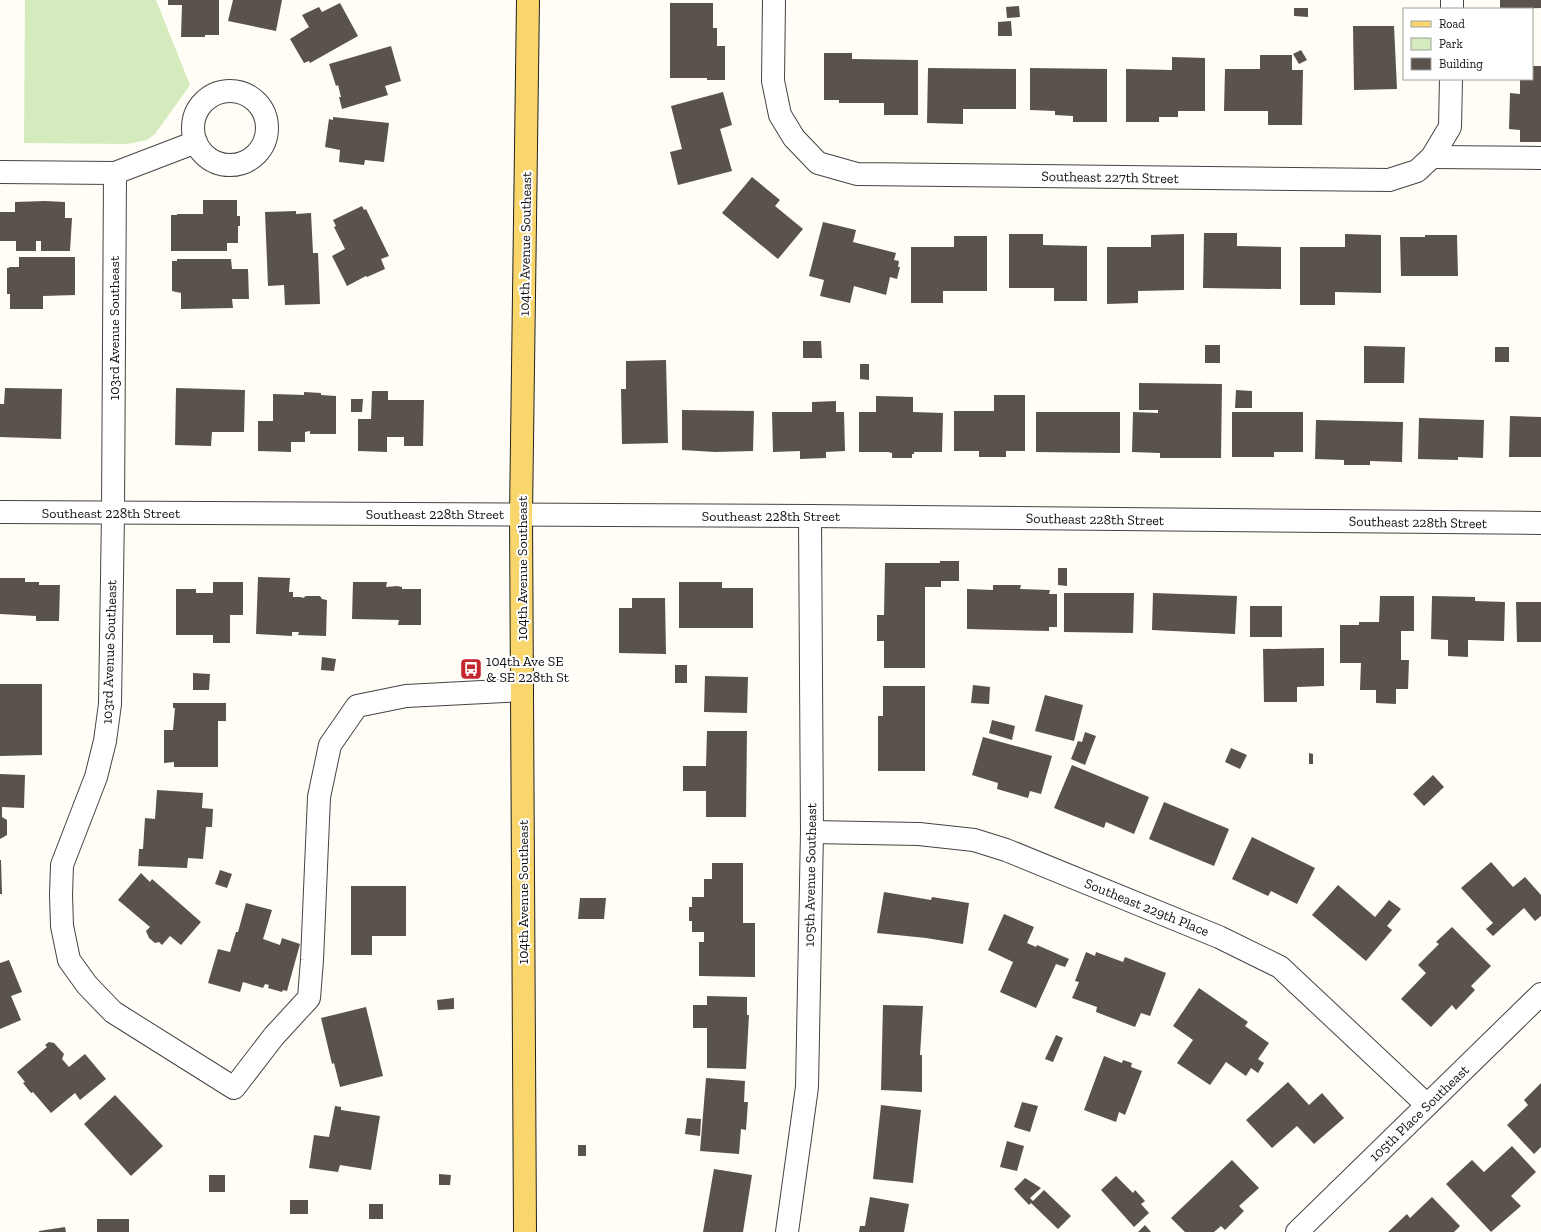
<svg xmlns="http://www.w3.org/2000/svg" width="1541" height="1232" font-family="'Zilla Slab',serif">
<rect width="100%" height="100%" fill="#fffdf5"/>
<path fill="#d5ebbd" d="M25,0H156L190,85L155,134L147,140L127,144L24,143Z"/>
<g fill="#5a524d">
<path d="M168,0H219V35H205V37H181L182,5H168Z"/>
<path d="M233,0H282L276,31L228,21Z"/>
<path d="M1500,0H1541V8L1500,9Z"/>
<path d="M340,3L358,36L310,63L309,61L304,63L290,39L309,27L302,15L319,7L322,12Z"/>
<path d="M670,3H713V28H717V46H725V80H707V78H670Z"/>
<path d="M1019,6L1020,17L1007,18L1006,7Z"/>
<path d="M1294,8H1308V17L1294,16Z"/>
<path d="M1011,21L1012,36H998V22Z"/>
<path d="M1353,26H1394L1397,89L1354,90Z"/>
<path d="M391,46L401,81L385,86L388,95L342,109L339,97H341L338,85L336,86L329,64Z"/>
<path d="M1301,50L1307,60L1299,64L1293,54Z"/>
<path d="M824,53H852V59L918,60V115H884V103H839V100H824Z"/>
<path d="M1260,55H1292V70H1303L1302,125H1268V111H1224L1225,69H1260Z"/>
<path d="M1172,57L1205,58V111H1178V117H1159V122H1126V69L1172,70Z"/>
<path d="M1532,66H1541V142H1520V130L1509,129L1510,93L1520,94V79H1532Z"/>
<path d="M928,68L1016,69V109H963V124L927,123Z"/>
<path d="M1030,68L1107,69V122H1073V116L1055,115V111L1030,110Z"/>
<path d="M723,92L732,125L720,129L732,171L678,185L670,152L682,149L671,106Z"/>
<path d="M333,117L389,123L384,162L365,160L364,165L339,162L340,150L325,147L329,119L333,120Z"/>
<path d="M752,177L780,200L775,206L803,229L778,259L722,213Z"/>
<path d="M203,200H237V216H240V226H238V243H227V251H171V215H177V214H203Z"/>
<path d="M45,201L65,202V218H72L70,251H41V241H36V251H16V241H0V212H15V202Z"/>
<path d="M362,206L364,210L366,209L389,256L381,259L385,269L367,277L366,276L347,286L332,256L345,249L334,227L336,226L333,220Z"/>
<path d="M296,211V214L311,213L313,253H318L320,304L285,305L284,285L268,286L265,212Z"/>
<path d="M823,222L856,230L853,242L896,253L894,260L899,261L898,267H900L897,279L890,277L886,295L854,286L850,303L820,296L824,280L809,276Z"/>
<path d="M1204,233H1237V246L1281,247V289L1203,288Z"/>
<path d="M1009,234H1043V245L1087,246V301H1054V288H1009Z"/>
<path d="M1184,234V290L1138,291V303L1107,304V247H1151V235Z"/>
<path d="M1345,234L1381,235V293L1335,292V305H1300V247H1345Z"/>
<path d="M1425,235H1457L1458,276H1401L1400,237H1425Z"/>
<path d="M954,236H987V291H943V303H911V247H954Z"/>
<path d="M19,257H75V295L43,296V309H10V294H7V268H9V267H19Z"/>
<path d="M177,259H231L232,269H248L249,299H232L233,308L181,309V293L172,291V261H177Z"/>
<path d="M803,341H821L822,358H803Z"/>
<rect x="1205" y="345" width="15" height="18"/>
<path d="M1364,346L1405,347L1404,383H1364Z"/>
<rect x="1495" y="347" width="14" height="15"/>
<path d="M666,360L668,443L622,444L621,389H626V361Z"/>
<path d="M860,364H869V380L860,379Z"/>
<path d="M1139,383L1222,384L1221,458H1160V453L1132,452L1133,412L1158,413V410H1139Z"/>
<path d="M5,388L62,389L61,439L0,437V404H4Z"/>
<path d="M176,388L245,390L244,432H212L211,446L175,445Z"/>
<path d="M1236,390L1252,391V408H1235Z"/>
<path d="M372,391H388V400H424L423,446H404V437H387V452L358,451V419H371Z"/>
<path d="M304,392L321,393V395L336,396V434H310V431L305,432V442H291V452L258,451V421H273V394L304,395Z"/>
<path d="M994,395H1025V451H1006V457H979V451H954V411H994Z"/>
<path d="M876,396L913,397V412L943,413L942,452H914V454H912V458H892V453L888,452H859V412H876Z"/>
<path d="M351,399H363L362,412H351Z"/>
<path d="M836,401V412H844L845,451L826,452V458L800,459V451L773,452L772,412H812V402Z"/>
<path d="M682,410L754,411L753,451L715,452L682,450Z"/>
<path d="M1036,412H1120V453L1036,452Z"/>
<path d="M1232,412H1303V452H1274V457H1232Z"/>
<path d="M1510,416L1541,417V457H1509Z"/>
<path d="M1419,418L1484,420L1483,458L1458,457V460L1418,459Z"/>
<path d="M1316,420L1403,422L1402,462L1370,461V465H1344V460L1315,459Z"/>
<path d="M940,561H959V581H941V587H925V668H884V641H877V615H884L885,563H940Z"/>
<path d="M1058,568H1067V586L1058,585Z"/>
<path d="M258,577L290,578L289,592H293V597H301L303,598L306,596H320L322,599L327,600L326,636L298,635L299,632H292V636L256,634Z"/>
<path d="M0,578H25V582H39V585H60L59,621H36V616L0,614Z"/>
<path d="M213,582H243V615H230V643H213V635H176V589H196V593H213Z"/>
<path d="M353,582H387L386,587L397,586L402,587V589H421V625H398L399,620L352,619Z"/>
<path d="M679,582H722V588H753V628H679Z"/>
<path d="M993,585H1021L1020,589L1050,590L1049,594H1057V627H1049V631L967,629V589L993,590Z"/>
<path d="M1064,593H1134L1133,633L1064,632Z"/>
<path d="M1153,593L1237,596L1235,634L1152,630Z"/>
<path d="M1380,596H1414V631H1401V660H1409L1408,689H1396V704L1376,703V690H1360L1361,663H1340V625H1359V622H1379Z"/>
<path d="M1432,596L1475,597V601L1505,602L1504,641L1468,640V657L1448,656V640L1431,639Z"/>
<path d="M632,598H665L666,654L619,653V608H632Z"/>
<path d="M1516,602H1541V642H1517Z"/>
<rect x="1250" y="606" width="32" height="31"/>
<path d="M1324,648V686L1297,687V702H1264L1263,649Z"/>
<path d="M322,657L336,659L334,671L321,670Z"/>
<rect x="675" y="665" width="12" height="18"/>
<path d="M193,673L210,674L209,690H193Z"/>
<path d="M705,676L748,677L747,713L704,712Z"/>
<path d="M0,684H42V755L0,756Z"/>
<path d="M973,685L990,687L989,704L971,703Z"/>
<path d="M883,686H925V771H878V716H883Z"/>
<path d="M1045,695L1083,705L1074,741L1035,731Z"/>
<path d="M173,703H226V721H218V767H174V762L164,763V730H173L175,708H173Z"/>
<path d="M992,720L1015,726L1012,740L989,733Z"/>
<path d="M707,731H747L746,817H706V791H683V766H706Z"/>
<path d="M1085,732L1096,736L1085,765L1071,759L1078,741L1082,742Z"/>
<path d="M983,737L1052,756L1041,794L1030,791L1028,798L997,789L998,783L972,775Z"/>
<path d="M1231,748L1247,755L1240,769L1225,762Z"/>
<path d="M1309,753L1313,754V764H1309Z"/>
<path d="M1072,765L1149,797L1134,834L1106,822L1104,828L1054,808Z"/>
<path d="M0,774L25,775L24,808L2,807V817L7,820V835L0,839Z"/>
<path d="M1433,775L1444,787L1424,806L1413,794Z"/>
<path d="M157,790L203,793L202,808L213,809L212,827H206L203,859L188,858L187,868L138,866L139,849H143L145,818L155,819Z"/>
<path d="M1164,802L1229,829L1214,866L1149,839Z"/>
<path d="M1252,837L1315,868L1297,904L1271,891L1268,896L1232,879Z"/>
<path d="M0,860H1L2,894H0Z"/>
<path d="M1491,862L1513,887L1525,877L1541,895V916L1535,921L1524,908L1493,936L1486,929L1493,923L1461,888Z"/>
<path d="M712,863H743V923H755V977L699,976V942H704V932H692V921H689V907H692V897H704V879H712Z"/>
<path d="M220,870L232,874L227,888L215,884Z"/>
<path d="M141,873L150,882L152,879L201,922L181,945L170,936L162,945L159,942L155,943L149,938L146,931L150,927L118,900Z"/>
<path d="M1338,885L1375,917L1389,900L1401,909L1387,926L1392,930L1366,961L1312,915Z"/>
<path d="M351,886H406V936H372V955H351Z"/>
<path d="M884,892L931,900L932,897L969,903L963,944L926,938L877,933Z"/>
<path d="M580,898H606L604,919H578Z"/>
<path d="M246,903L272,910L263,939L280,945L282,938L300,944L287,991L283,990L282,992L268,988L269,985L265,984L263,988L243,982L240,992L208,983L218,949L230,952L236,932H238Z"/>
<path d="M1004,914L1034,927L1027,943L1036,947L1037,945L1069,959L1065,967L1056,964L1036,1008L1000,992L1013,962L988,950Z"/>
<path d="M1452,927L1491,966L1471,986L1475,990L1456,1010L1452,1005L1431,1027L1401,999L1426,973L1418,965L1439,944L1436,942Z"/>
<path d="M1086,952L1095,956L1096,952L1123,962L1125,957L1166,973L1150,1016L1141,1013L1135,1027L1096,1012L1097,1007L1072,998L1079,982L1075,981Z"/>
<path d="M9,960L22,992L11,996L21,1020L0,1029V963Z"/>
<path d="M1199,988L1248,1022L1245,1026L1269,1043L1258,1059L1264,1063L1258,1073L1251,1068L1246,1076L1226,1062L1210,1085L1177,1063L1193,1040L1173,1026Z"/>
<path d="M707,996L747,997V1015H749L746,1069L707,1068V1028H693V1005H707Z"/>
<path d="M454,998V1009L438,1010L437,1000Z"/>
<path d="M883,1005L923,1006L920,1055H922V1092L881,1090Z"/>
<path d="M366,1007L383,1076L340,1087L334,1063L332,1064L321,1018Z"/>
<path d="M1056,1035L1063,1038L1053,1062L1045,1059Z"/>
<path d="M49,1042L54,1043L64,1054L62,1059L69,1067L85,1054L106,1079L80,1100L75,1093L51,1113L33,1092L31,1093L23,1083L25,1082L17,1072L47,1047L45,1045Z"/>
<path d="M1104,1056L1122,1063L1123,1060L1132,1063L1131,1067L1142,1071L1125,1115L1119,1112L1116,1122L1084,1110Z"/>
<path d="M706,1078L745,1081L744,1102H748L746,1130L741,1129L739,1154L700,1151Z"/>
<path d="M1288,1082L1309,1105L1322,1093L1344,1118L1314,1144L1297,1126L1272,1148L1246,1120Z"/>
<path d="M1541,1083V1147L1534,1154L1507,1125L1528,1105L1524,1100Z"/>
<path d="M115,1095L163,1146L131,1176L84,1124Z"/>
<path d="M1022,1102L1038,1106L1030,1132L1014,1127Z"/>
<path d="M881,1105L921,1110L913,1183L873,1179Z"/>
<path d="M335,1106L341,1107V1110L380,1116L371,1170L340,1165L338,1172L309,1168L314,1135L329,1137Z"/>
<path d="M687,1118L701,1119L700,1136L685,1134Z"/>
<path d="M1007,1141L1024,1146L1017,1171L1000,1167Z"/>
<rect x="578" y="1145" width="8" height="11"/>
<path d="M1512,1146L1536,1172L1511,1196L1521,1206L1491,1232L1446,1184L1472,1160L1484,1172Z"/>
<path d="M1232,1160L1259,1188L1239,1206L1244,1211L1225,1230L1221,1226L1214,1232H1185L1171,1218Z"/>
<path d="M714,1169L752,1175L743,1232H703Z"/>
<path d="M439,1174L451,1175L450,1185H439Z"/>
<rect x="209" y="1175" width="16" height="17"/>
<path d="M1116,1176L1133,1193L1135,1190L1145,1201L1141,1204L1149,1213L1134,1227L1101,1190Z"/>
<path d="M1025,1178L1041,1188L1030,1198L1033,1201L1044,1190L1071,1216L1058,1229L1031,1203L1029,1205L1014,1189Z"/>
<path d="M870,1197L909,1204L904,1232H859L860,1226H865Z"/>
<path d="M1432,1197L1460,1226L1454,1232H1388L1407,1214L1410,1218Z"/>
<rect x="290" y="1200" width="18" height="14"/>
<rect x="369" y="1204" width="14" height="15"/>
<rect x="97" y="1219" width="32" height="13"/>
<path d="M1145,1225L1151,1232H1138Z"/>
<path d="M65,1227L66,1232H39V1231Z"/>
</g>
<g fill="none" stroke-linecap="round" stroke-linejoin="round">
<g stroke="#444" stroke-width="24">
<g id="minor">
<path d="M774,0L773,81L780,115L794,138L818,163L857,174L1389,180L1417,171L1432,157L1450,127L1451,79"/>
<path d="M1452,9V0"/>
<circle cx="230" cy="128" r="37"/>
<path d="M1432,157L1541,158"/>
<path d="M0,172L115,173L196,142"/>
<path d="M115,173L113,513L110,704L105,741L96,777L62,865L61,895L62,926L69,960L87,985L113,1012L234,1088L274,1036L309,998L312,960L319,797L330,745L357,706L406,696L522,690"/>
<path d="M0,512L810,516L1541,523"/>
<path d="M812,832L919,834L974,840L1006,850L1219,937L1280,967L1427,1105"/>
<path d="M787,1232L807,1087L812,832L810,516"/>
<path d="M1297,1232L1541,994"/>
</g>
</g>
<g stroke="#222" stroke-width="24">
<path id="major" d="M525,1232L521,515L528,0"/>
</g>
<use href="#minor" stroke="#fff" stroke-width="22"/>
<use href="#major" stroke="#f9d66b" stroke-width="22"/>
</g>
<defs>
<g id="bus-square" transform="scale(1.15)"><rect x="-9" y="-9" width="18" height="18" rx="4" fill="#c4262e" stroke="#fff"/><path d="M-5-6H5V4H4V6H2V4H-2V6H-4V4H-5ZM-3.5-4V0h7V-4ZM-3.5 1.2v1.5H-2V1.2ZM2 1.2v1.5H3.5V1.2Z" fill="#fff"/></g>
</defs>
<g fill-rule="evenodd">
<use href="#bus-square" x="471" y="669"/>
</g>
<g text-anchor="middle" stroke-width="4" stroke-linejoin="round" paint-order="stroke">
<g font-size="14" fill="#111" stroke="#fff">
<text transform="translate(1110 177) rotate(1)" y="5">Southeast 227th Street</text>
<text transform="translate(525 244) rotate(-89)" y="5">104th Avenue Southeast</text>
<text transform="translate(114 328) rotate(-90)" y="5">103rd Avenue Southeast</text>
<text x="111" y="518">Southeast 228th Street</text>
<text x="435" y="519">Southeast 228th Street</text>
<text x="771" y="521">Southeast 228th Street</text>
<text transform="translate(1095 519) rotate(1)" y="5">Southeast 228th Street</text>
<text transform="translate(1418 522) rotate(1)" y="5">Southeast 228th Street</text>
<text transform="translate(522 568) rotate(-90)" y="5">104th Avenue Southeast</text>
<text transform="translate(109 652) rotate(-88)" y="5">103rd Avenue Southeast</text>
<text transform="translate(810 875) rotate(-89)" y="5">105th Avenue Southeast</text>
<text transform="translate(523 892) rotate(-90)" y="5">104th Avenue Southeast</text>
<text transform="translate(1147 907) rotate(22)" y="5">Southeast 229th Place</text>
<text transform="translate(1419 1113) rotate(-44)" y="5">105th Place Southeast</text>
</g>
<g font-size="14" fill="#111" stroke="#fff" text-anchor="start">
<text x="486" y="666">104th Ave SE<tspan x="486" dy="16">&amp; SE 228th St</tspan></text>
</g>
</g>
<rect x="1403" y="8" width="130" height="72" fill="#ffffff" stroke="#a0a0a0"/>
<rect x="1411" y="21" width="20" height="6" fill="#f9d66b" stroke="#a0a0a0"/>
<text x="1439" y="28" font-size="12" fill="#111111">Road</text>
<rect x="1411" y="38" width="20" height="12" fill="#d5ebbd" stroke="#a0a0a0"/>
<text x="1439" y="48" font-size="12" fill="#111111">Park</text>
<rect x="1411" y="58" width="20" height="12" fill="#5a524d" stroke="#a0a0a0"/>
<text x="1439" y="68" font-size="12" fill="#111111">Building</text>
</svg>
